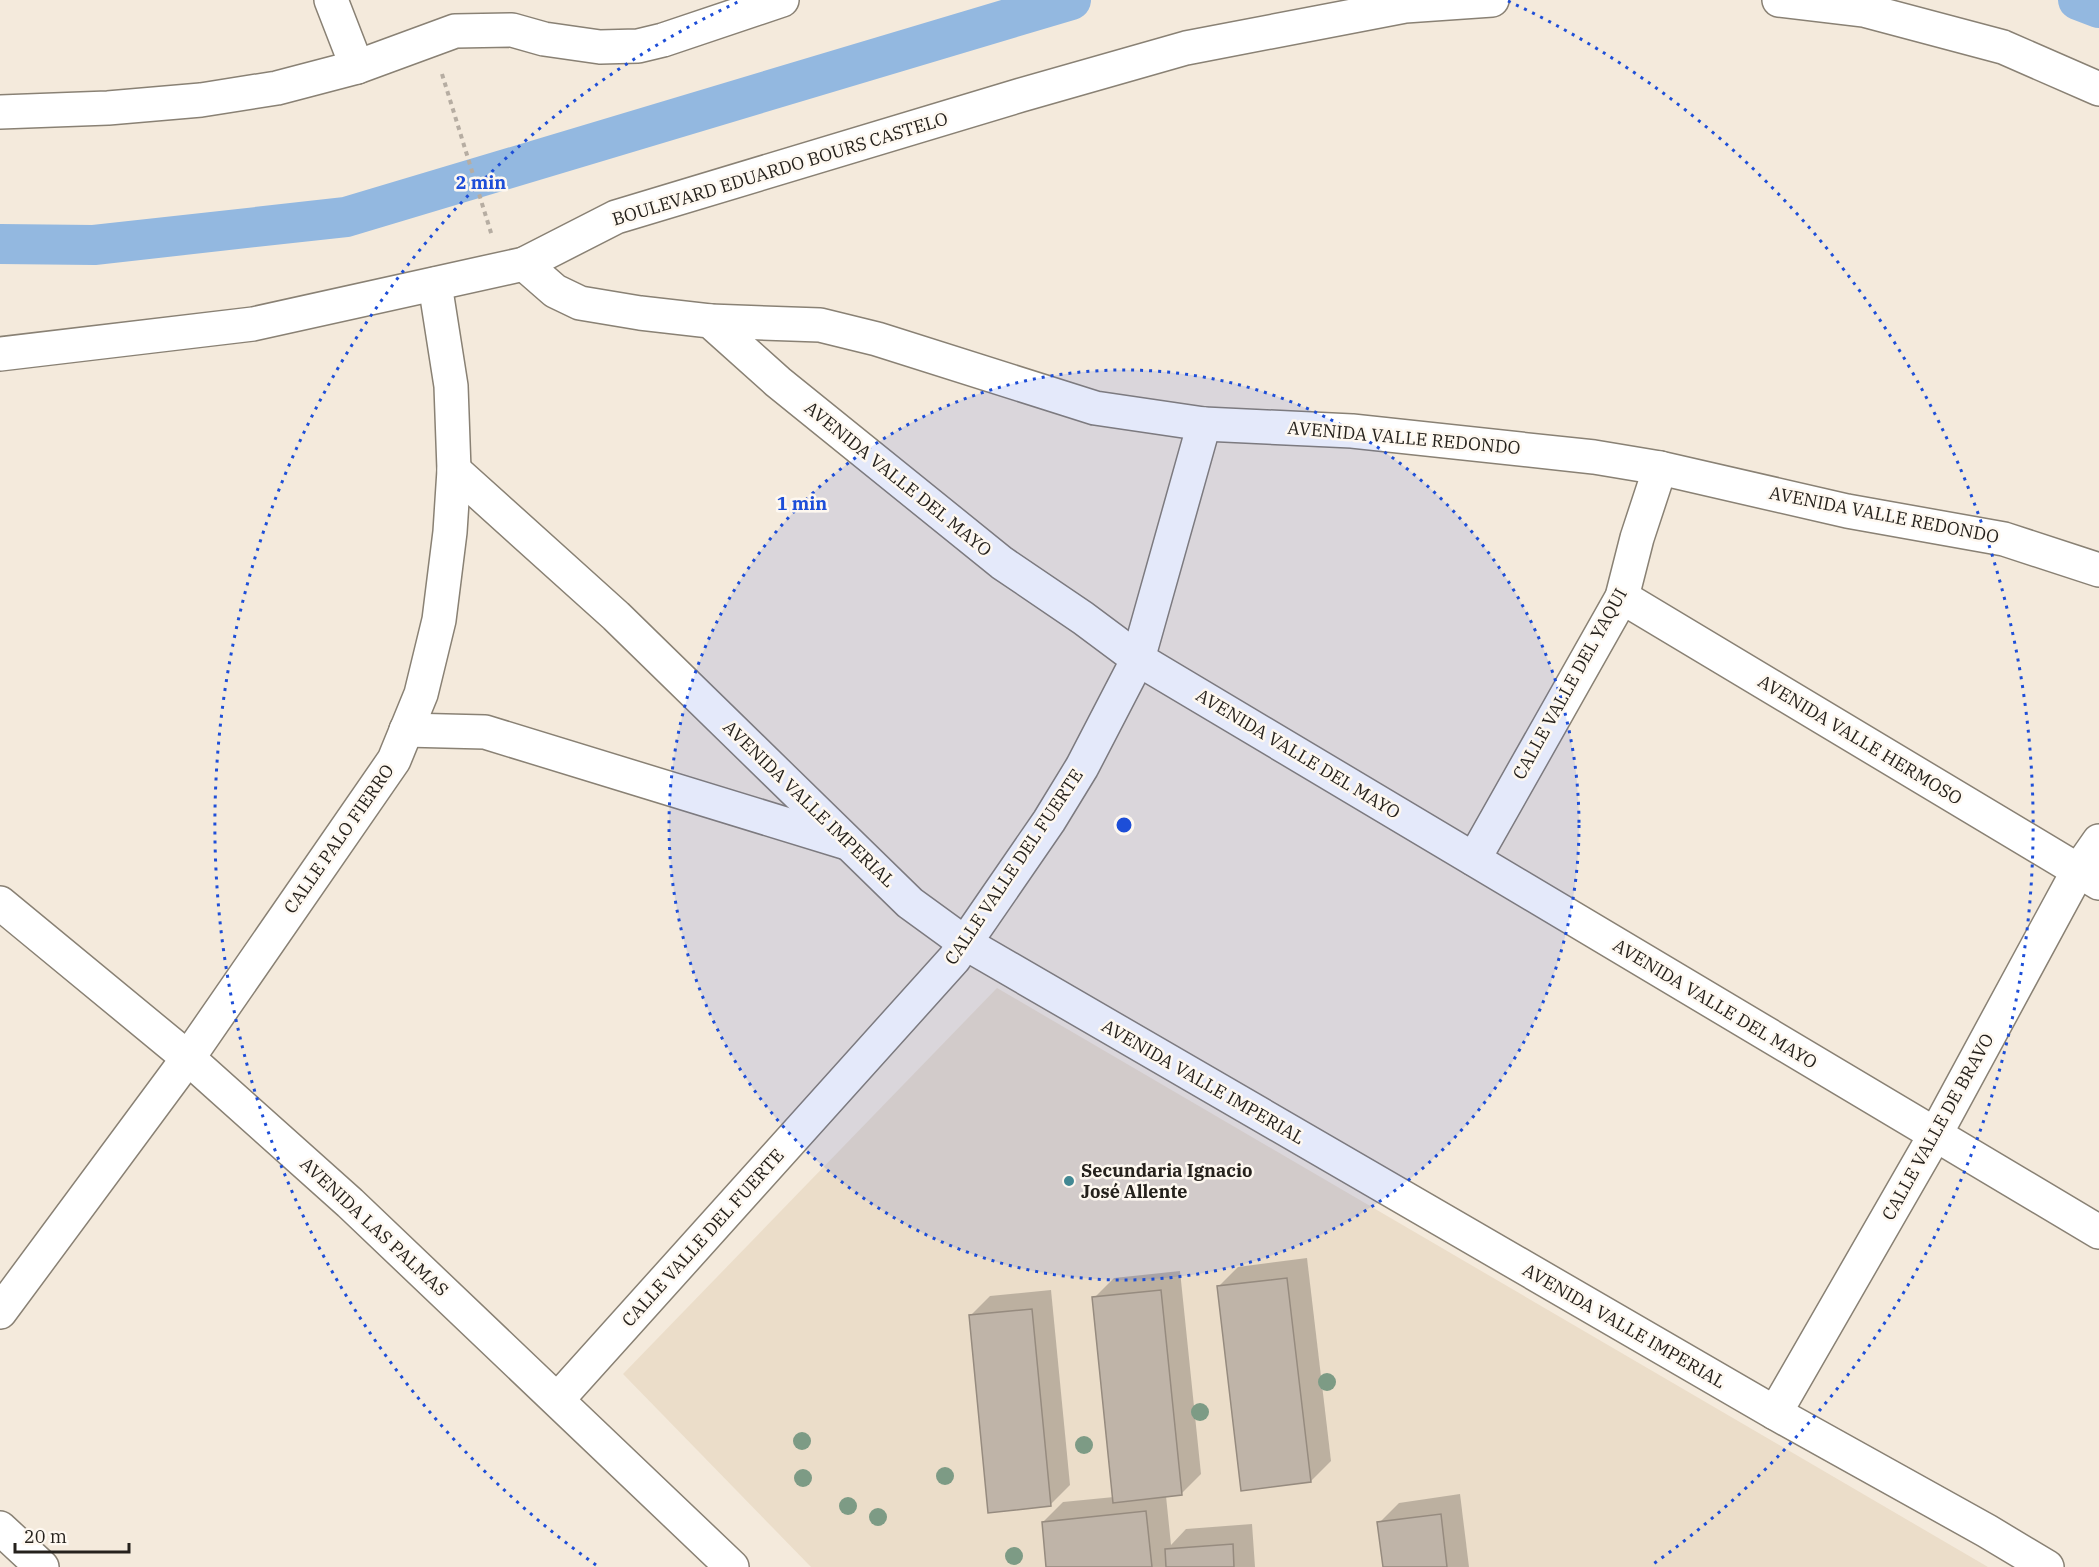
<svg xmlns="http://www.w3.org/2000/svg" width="2099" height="1567" font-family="'IBM Plex Serif',serif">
<rect width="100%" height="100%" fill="#f4eadc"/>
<path fill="#ebddc9" d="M997,988L1988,1567H811L623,1374Z"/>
<g fill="#0003">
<path d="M1307,1258L1331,1461L1311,1481L1218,1287L1238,1267Z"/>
<path d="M1180,1271L1201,1474L1181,1494L1166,1496L1171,1545L1186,1529L1252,1524L1255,1567H1048L1043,1522L1063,1502L1114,1497L1094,1298L1114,1278Z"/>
<path d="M1051,1290L1070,1485L1050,1505L970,1316L990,1296Z"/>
<path d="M1460,1494L1469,1567H1384L1379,1523L1399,1503Z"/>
</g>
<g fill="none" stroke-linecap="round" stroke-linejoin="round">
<g stroke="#93b8e0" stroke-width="40">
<path d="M2078,0L2099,8"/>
<path d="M0,244L94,245L346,217L1071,0"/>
</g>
</g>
<g fill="#bfb4a8" stroke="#968b7f" stroke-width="1.5">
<path d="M1287,1278L1311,1482L1241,1491L1217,1286Z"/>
<path d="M1161,1290L1182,1495L1113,1503L1092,1297Z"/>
<path d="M1032,1309L1051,1506L988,1513L969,1315Z"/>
<path d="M1146,1511L1152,1567H1046L1042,1522Z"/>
<path d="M1441,1514L1447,1567H1383L1377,1522Z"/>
<path d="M1233,1544L1234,1567H1166L1165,1549Z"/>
</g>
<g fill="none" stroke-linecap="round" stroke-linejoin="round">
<g stroke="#898174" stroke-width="36">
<g id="street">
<path d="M331,0L357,67"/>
<path d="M1779,0L1864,10L2003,47L2099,89"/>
<path d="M0,112L108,108L201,100L277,88L357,67L455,31L512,30L544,39L600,47L638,46L663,40L782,0"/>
<path d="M524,264L555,291L580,303L640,313L710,321L778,382L1002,563L1083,618L1138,659L2099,1232"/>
<path d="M710,321L820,325L877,339L1095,408L1204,424L1352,431L1594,457L1660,468L1847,511L2004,539L2099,570"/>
<path d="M0,354L253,324L524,264L616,217L1021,95L1186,48L1405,6L1492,0"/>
<path d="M454,470L616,616L910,903L965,943L1775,1413L1987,1531L2047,1567"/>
<path d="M1622,597L2099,883"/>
<path d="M406,730L485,732L847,843"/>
<path d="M1474,859L1622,597L1637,538L1660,468"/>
<path d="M0,1312L188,1058L394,760L421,694L439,620L450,532L454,470L451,386L435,284"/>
<path d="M558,1399L954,959L1049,821L1082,767L1138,659L1204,424"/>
<path d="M1775,1413L1935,1135L2078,871L2099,841"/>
<path d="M0,1528L42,1567"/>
</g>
</g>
<g stroke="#898174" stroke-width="36">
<path id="secondary" d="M0,903L188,1058L350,1203L732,1567"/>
</g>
<path stroke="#b6ada2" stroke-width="4" stroke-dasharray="4.5 4.5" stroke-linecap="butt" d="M442,74L492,236"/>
<use href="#street" stroke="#fff" stroke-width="33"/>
<use href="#secondary" stroke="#fff" stroke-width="33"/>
</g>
<g fill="#7d9b85">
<circle cx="1327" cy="1382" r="9"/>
<circle cx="1200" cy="1412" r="9"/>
<circle cx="802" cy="1441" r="9"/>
<circle cx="1084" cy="1445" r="9"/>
<circle cx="945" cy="1476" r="9"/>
<circle cx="803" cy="1478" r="9"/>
<circle cx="848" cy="1506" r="9"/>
<circle cx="878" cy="1517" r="9"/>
<circle cx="1014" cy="1556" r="9"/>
</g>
<circle cx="1124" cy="825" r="455" fill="#1d4ed8" fill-opacity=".12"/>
<g fill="none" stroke="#1d4ed8" stroke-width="3" stroke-dasharray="3 6">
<circle cx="1124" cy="825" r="455"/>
<path d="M596 1565A909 909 0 0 1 740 1M1508 1A909 909 0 0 1 1652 1565"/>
</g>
<circle fill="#428893" stroke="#fef8f0" stroke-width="2" cx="1069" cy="1181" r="6"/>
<g text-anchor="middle" stroke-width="5" stroke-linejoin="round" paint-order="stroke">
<g font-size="18" fill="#25211c" stroke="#fef8f0">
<text transform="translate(780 169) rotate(-17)" y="6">BOULEVARD EDUARDO BOURS CASTELO</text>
<text transform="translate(1404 438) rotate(5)" y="6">AVENIDA VALLE REDONDO</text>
<text transform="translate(898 479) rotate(39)" y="6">AVENIDA VALLE DEL MAYO</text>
<text transform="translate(1884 515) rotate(11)" y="6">AVENIDA VALLE REDONDO</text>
<text transform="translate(1570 684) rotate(-61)" y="6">CALLE VALLE DEL YAQUI</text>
<text transform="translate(1860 740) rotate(31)" y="6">AVENIDA VALLE HERMOSO</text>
<text transform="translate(1298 754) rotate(31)" y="6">AVENIDA VALLE DEL MAYO</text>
<text transform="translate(809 804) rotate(44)" y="6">AVENIDA VALLE IMPERIAL</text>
<text transform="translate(339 839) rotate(-55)" y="6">CALLE PALO FIERRO</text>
<text transform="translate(1014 867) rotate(-56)" y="6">CALLE VALLE DEL FUERTE</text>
<text transform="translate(1715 1004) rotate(31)" y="6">AVENIDA VALLE DEL MAYO</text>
<text transform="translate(1203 1082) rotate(30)" y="6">AVENIDA VALLE IMPERIAL</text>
<text transform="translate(1938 1127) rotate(-61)" y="6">CALLE VALLE DE BRAVO</text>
<text transform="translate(374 1227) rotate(43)" y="6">AVENIDA LAS PALMAS</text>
<text transform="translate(703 1238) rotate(-48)" y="6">CALLE VALLE DEL FUERTE</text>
<text transform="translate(1624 1326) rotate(30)" y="6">AVENIDA VALLE IMPERIAL</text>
</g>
<g font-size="18" font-weight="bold" fill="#25211c" stroke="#fef8f0" text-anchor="start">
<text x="1081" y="1177">Secundaria Ignacio<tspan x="1081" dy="21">José Allente</tspan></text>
</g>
</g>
<circle cx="1124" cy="825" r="9" fill="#1d4ed8" stroke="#fef8f0" stroke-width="3"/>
<g font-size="18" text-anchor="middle" font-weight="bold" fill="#1d4ed8" stroke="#fef8f0" stroke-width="5" stroke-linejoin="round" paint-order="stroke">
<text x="481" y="189">2 min</text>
<text x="802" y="510">1 min</text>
</g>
<path d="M15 1543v9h114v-9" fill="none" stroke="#25211c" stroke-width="3"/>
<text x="24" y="1543" font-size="18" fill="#25211c" stroke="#fef8f0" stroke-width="4.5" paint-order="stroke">20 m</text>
</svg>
